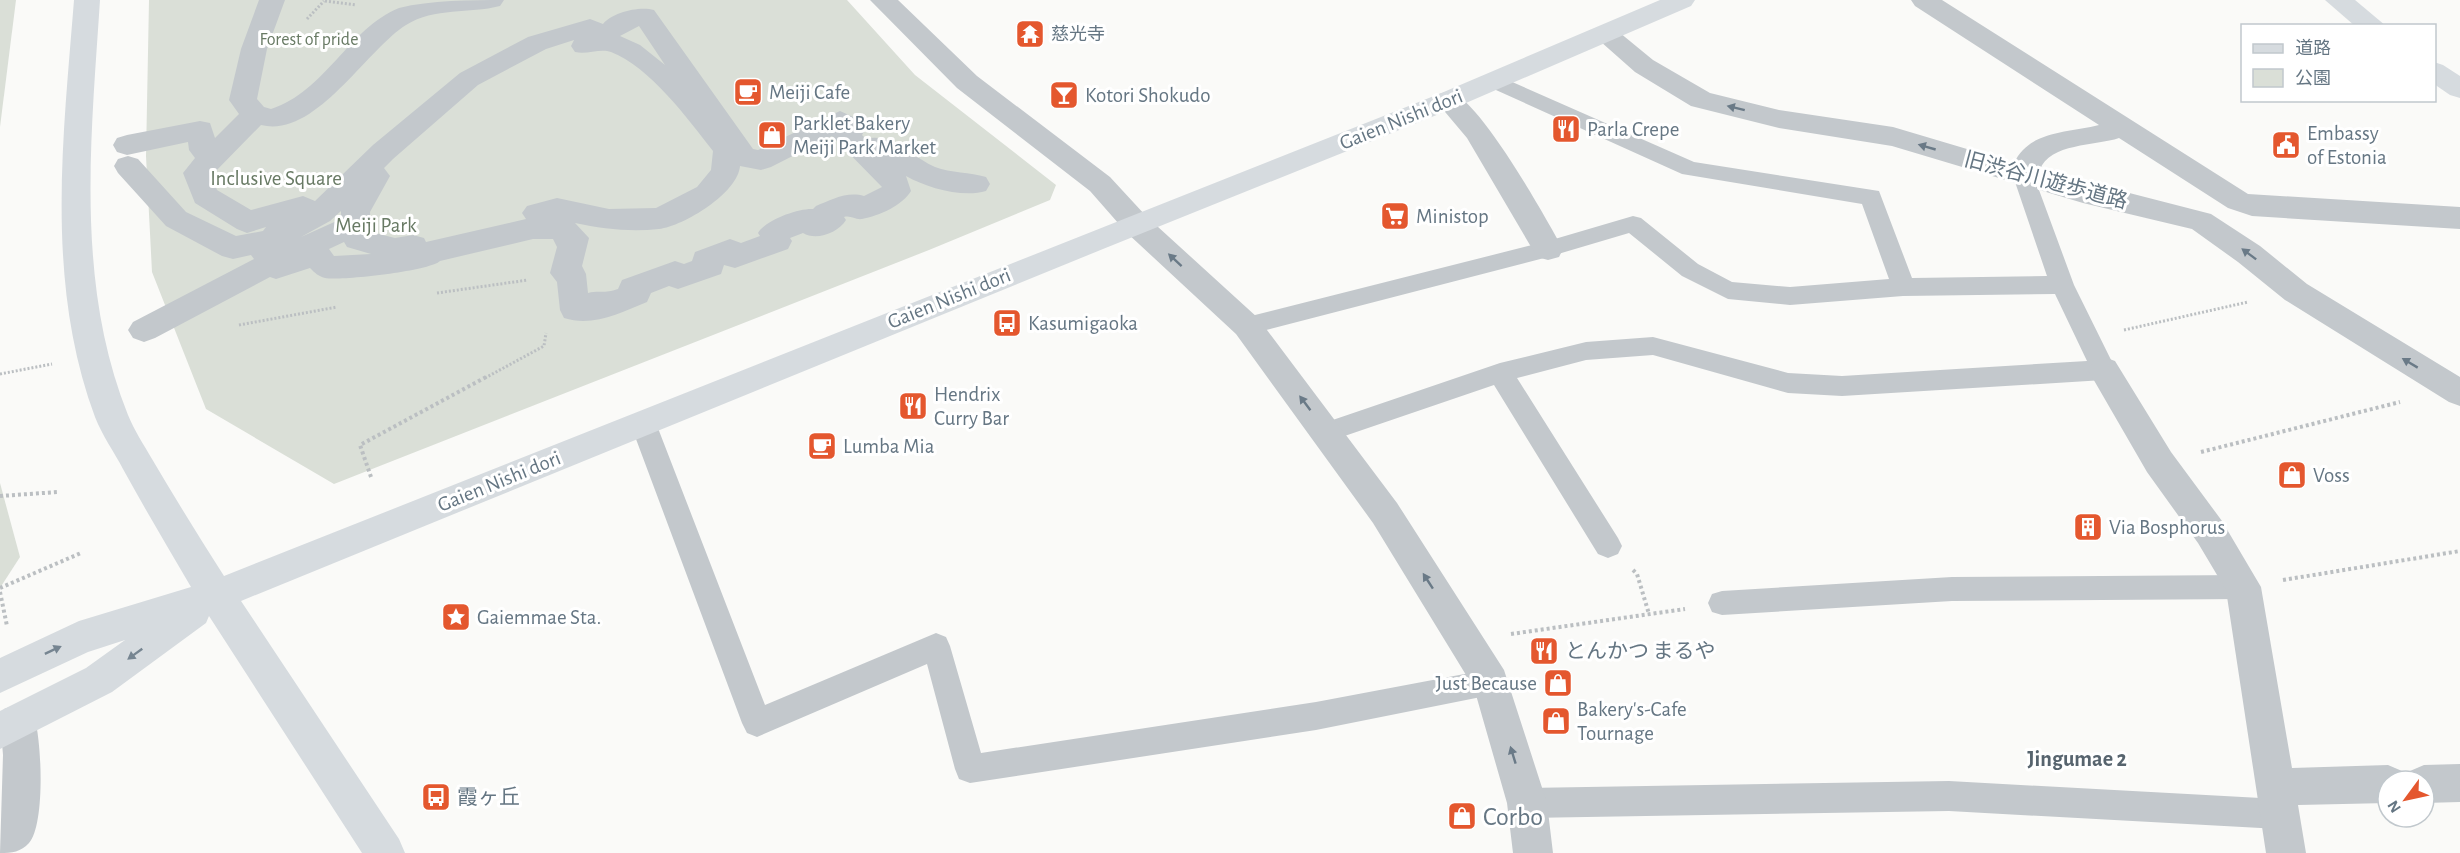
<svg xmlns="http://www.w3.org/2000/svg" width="2460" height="853" font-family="'Alegreya Sans','Noto Sans JP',sans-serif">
<rect width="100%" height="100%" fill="#fafaf8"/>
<g fill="#dadfd7">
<path d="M0,0H16L0,127Z"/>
<path d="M149,0H847L915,75L1056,185L1050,200L929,250L334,484L206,409L152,272L146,156Z"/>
<path d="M0,483L20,557L0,588Z"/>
</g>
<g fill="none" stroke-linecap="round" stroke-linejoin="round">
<g stroke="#bbbfc2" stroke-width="3" stroke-dasharray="2 2" stroke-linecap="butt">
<path d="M325,1L356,5"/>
<path d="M307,19L324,1"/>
<path d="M437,293L528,280"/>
<path d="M239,325L337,307"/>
<path d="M2124,330L2248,302"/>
<path d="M0,374L52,364"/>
<path d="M485,378L544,346L546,333"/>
</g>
<g stroke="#bbbfc2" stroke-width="4" stroke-dasharray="3 3" stroke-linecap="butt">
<path d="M2201,452L2400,402"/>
<path d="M371,477L360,445L488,376"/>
<path d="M0,496L58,492"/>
<path d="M1633,570L1637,574L1649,614"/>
<path d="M2283,580L2460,551"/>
<path d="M0,588L81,553"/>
<path d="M0,592L7,626"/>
<path d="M1511,634L1685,609"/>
</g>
<g fill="#c3c8cc" fill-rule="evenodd">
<path d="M1494,74L1694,162L1879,191L1912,278L2047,276L2013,176L2016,171L2024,168L2032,171L2074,285L2116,370L2113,377L2104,380L1842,396L1788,393L1653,355L1586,360L1517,378L1618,538L1622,546L1618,554L1608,558L1598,554L1494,385L1327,442L1318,439L1314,432L1318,425L1500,363L1586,342L1653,337L1788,373L1842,376L2087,361L2055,294L1903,296L1790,305L1728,299L1682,276L1629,233L1548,257L1247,335L1238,333L1235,326L1238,319L1247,317L1548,241L1633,216L1641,218L1698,264L1732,282L1790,287L1889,279L1862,204L1682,174L1487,86L1484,81L1487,76Z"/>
<path d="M643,413L652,416L656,423L765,705L936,633L946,637L950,646L981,753L1316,702L1491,669L1501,673L1505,682L1501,691L1491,695L1316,730L970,783L959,779L955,769L927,664L757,737L747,733L742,723L630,423L634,416Z"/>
<path d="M2243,575L2253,578L2257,587L2253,596L2243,599L1952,601L1722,615L1712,612L1708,603L1712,594L1722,591L1952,577Z"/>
<path d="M1949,781L2279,799L2290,803L2294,814L2290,825L2279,829L1949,811L1527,818L1516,814L1512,803L1516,792L1527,788Z"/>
</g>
<g fill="#c3c8cc" fill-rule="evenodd">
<path d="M259,0H285L267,49L257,99L264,107L271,109C325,92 349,28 399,8C431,0 470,0 504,0L500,6C469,14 435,7 406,25C366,50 315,139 261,125L212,175L217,190L251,210L303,196L315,201L373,145L460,73L528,37L590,19L603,24C612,13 638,6 654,10L753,149L758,150L840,111L862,121L866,128L862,135L866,139C890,132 914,158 935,167C951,173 970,172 986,177L990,184L986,191C963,198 927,188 906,176L911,191C903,205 879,216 862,219C855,220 851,215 844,217L846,220C838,233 816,241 803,233L790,238L792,241L788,249L735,268L724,265L721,274L678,289L669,286L651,293L647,302C620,313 593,327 564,318L560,310L557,282L550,273L557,247L553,239H533L440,261C430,271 341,281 325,278C318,276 315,273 310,268L276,279L270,277L155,338L144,342L133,338L128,330L133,322L254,259L251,255L233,259L222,256L166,226L118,173L114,166L118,159L128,156L138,159L186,212L236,236L263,231L266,227L247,233L237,229L195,203L183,173L195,158L189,150L188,142L127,155L117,152L113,145L117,138L127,135L200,121L210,123L215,138L239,114L229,100L241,49ZM639,26L665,65L640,45L620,36ZM574,40L571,46L575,52C587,55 600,48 611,52C650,67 688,119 713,151L711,170L697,187L656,208L609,209L557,198L527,206L522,213L526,219L426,242L424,238L413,235L395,238L371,232L370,212L390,176L384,168L393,159L478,85L546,49ZM832,136L882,187L864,196C847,191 831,200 816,206L813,209C799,208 765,220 758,233L760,236L741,243L730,239L695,252L692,261L684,264L675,261L622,280L618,289C604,294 599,290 588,293L586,274L582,266L589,238L575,223C603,229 630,232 659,229C684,226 738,193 740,166L761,170L771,167ZM341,211V219L301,237L330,221ZM344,242L347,247L371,254L334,256L329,249Z"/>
<path d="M870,0H898L977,76L1110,177L1146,216L1258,318L1397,503L1504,670L1547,803L1553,853H1513L1507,803L1474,688L1373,523L1236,334L1126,232L1090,191L957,88Z"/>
<path d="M1911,0H1942L2248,194L2460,207V229L2252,216L2228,208L2119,138C2096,146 2049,143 2040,170L2211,214L2260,246L2307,284L2460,377V406L2449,402L2285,300L2238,262L2192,229L2083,203L1892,146L1779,128L1691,106L1635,72L1592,34L1596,28L1605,26L1614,28L1653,60L1710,93L1779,110L1893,127L2014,163C2030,130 2068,133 2099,125L1915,6Z"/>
<path d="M1449,91C1480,99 1545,217 1563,249L1559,257L1548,260L1537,257L1467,138L1435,100L1439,94Z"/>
<path d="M2104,357L2115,361L2171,452L2222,521L2261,587L2292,768L2388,765L2402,771L2406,780L2410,771L2424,765L2460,764V802L2424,803V781H2388V803L2298,805L2306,853H2266L2226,590L2198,543L2147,472L2088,370L2093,361Z"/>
<path d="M18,704L32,709C42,732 46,824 29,843C21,852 12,853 0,853L3,755L0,719L4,709Z"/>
</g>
<g fill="#d6dbdf" fill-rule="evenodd">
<path d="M74,0H100C91,139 75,283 128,415C134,430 144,445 152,459C175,498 199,537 224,576L1439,94L1660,0H1695L1691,6L1459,106L1103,249L241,601L399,839L405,853H362L209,616L206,623L112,692L0,749V711L86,668L125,640L88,652L0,693V658L79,621L191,587C168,548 145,509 123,469C114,452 102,435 95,417C45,282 63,140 74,0Z"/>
<path d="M2325,0H2355L2386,26H2355Z"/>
<path d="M2434,62L2443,65L2460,76V98L2450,95L2434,84Z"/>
</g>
</g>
<defs><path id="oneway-solid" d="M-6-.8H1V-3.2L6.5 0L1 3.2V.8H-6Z" transform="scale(1.5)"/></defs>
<g fill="#6a7a87">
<use href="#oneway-solid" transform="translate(1736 108) rotate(-166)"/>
<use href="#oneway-solid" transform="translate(1927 147) rotate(-164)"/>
<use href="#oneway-solid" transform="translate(2249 254) rotate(-143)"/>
<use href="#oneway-solid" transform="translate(1175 260) rotate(-137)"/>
<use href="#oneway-solid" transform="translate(2410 363) rotate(-149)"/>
<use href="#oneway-solid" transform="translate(1305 403) rotate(-127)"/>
<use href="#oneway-solid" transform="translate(1428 581) rotate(-123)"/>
<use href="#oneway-solid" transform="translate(1513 755) rotate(-107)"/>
</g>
<g fill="#768591">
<use href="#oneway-solid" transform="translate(53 650) rotate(-25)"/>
<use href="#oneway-solid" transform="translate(135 654) rotate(144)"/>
</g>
<defs>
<g id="temple-square" transform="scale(1.5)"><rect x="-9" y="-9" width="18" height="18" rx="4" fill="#e4572e" stroke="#fff"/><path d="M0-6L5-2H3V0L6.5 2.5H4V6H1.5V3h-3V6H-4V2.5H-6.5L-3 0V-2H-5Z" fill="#fff"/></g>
<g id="cafe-square" transform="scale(1.5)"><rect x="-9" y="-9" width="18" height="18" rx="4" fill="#e4572e" stroke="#fff"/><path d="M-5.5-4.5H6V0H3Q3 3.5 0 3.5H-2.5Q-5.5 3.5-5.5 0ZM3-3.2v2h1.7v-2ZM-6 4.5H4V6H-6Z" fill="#fff"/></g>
<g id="bar-square" transform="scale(1.5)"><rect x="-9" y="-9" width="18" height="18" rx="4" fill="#e4572e" stroke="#fff"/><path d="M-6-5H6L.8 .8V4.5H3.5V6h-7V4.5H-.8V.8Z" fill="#fff"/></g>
<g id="restaurant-square" transform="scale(1.5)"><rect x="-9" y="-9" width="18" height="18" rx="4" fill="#e4572e" stroke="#fff"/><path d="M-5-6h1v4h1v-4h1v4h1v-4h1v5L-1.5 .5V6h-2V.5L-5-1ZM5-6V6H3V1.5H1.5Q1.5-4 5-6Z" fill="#fff"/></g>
<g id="shop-square" transform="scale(1.5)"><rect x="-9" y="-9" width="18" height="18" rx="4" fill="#e4572e" stroke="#fff"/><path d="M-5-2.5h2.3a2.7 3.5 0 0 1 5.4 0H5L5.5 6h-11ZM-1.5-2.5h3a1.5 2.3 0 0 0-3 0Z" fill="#fff"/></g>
<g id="civic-square" transform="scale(1.5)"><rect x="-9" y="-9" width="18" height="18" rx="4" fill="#e4572e" stroke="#fff"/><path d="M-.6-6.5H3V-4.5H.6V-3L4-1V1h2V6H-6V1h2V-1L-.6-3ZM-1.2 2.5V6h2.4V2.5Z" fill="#fff"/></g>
<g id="supermarket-square" transform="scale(1.5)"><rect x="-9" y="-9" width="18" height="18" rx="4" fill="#e4572e" stroke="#fff"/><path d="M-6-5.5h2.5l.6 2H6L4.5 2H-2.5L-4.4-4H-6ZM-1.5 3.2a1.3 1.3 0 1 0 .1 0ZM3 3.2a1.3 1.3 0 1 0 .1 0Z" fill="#fff"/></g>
<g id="bus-square" transform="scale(1.5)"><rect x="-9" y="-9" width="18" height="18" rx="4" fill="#e4572e" stroke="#fff"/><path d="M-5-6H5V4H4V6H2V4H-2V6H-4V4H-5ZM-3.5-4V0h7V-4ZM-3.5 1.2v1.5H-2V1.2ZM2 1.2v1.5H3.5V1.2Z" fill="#fff"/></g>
<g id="building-square" transform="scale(1.5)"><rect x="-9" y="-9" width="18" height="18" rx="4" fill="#e4572e" stroke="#fff"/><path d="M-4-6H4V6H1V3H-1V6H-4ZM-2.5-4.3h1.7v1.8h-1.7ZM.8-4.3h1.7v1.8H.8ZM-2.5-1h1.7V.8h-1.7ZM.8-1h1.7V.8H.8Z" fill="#fff"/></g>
<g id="sight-square" transform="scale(1.5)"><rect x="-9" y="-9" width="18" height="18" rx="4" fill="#e4572e" stroke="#fff"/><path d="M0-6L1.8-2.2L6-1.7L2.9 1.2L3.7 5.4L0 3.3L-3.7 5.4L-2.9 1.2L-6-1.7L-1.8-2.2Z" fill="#fff"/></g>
</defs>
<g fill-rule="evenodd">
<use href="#temple-square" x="1030" y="34"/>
<use href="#cafe-square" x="748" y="92"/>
<use href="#bar-square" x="1064" y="95"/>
<use href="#restaurant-square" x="1566" y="129"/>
<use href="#shop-square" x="772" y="135"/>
<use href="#civic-square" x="2286" y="145"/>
<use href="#supermarket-square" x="1395" y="216"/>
<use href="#bus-square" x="1007" y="323"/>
<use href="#restaurant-square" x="913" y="406"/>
<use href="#cafe-square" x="822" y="446"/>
<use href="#shop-square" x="2292" y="475"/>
<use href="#building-square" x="2088" y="527"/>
<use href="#sight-square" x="456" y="617"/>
<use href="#restaurant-square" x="1544" y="651"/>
<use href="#shop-square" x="1558" y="683"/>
<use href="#shop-square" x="1556" y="721"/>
<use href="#bus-square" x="436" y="797"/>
<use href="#shop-square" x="1462" y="816"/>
</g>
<g text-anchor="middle" stroke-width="6" stroke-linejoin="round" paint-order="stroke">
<g font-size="18" fill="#657683" stroke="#fff" text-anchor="start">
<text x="1051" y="40">慈光寺</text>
</g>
<g font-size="18" fill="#687a64" stroke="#fff">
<text x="309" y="45">Forest of pride</text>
</g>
<g font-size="21" fill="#657683" stroke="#fff" text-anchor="start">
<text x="769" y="99">Meiji Cafe</text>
<text x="1085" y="102">Kotori Shokudo</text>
<text x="793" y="130">Parklet Bakery<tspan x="793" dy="24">Meiji Park Market</tspan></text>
<text x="1587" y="136">Parla Crepe</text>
<text x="2307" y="140">Embassy<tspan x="2307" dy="24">of Estonia</tspan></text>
<text x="1416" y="223">Ministop</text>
<text x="1028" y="330">Kasumigaoka</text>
<text x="934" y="401">Hendrix<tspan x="934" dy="24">Curry Bar</tspan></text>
<text x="843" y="453">Lumba Mia</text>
<text x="2313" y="482">Voss</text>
<text x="2109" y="534">Via Bosphorus</text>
<text x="477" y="624">Gaiemmae Sta.</text>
<text x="1565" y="658">とんかつ まるや</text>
<text x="1537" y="690" text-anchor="end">Just Because</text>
<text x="1577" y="716">Bakery's-Cafe<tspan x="1577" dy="24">Tournage</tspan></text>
<text x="457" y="804">霞ヶ丘</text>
</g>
<g font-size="21" fill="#657683" stroke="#fff">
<text transform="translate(1401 119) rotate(-22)" y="7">Gaien Nishi dori</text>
<text transform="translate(2046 180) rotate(15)" y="7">旧渋谷川遊歩道路</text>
<text transform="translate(949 298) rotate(-22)" y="7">Gaien Nishi dori</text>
<text transform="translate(499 481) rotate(-22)" y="7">Gaien Nishi dori</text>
</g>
<g font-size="21" fill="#687a64" stroke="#fff">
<text x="276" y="185">Inclusive Square</text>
<text x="376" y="232">Meiji Park</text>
</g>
<g font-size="22" font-weight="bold" fill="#57646e" stroke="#fff">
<text x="2077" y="766">Jingumae 2</text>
</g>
<g font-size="26" fill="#657683" stroke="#fff" text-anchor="start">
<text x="1483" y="825">Corbo</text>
</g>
</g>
<rect x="2241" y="24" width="195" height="78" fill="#ffffff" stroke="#c1c8cd" stroke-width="1.5"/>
<rect x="2253" y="44" width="30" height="9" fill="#d6dbdf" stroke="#c1c8cd" stroke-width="1.5"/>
<text x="2295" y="54" font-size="18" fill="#657683">道路</text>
<rect x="2253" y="69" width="30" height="18" fill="#dadfd7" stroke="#c1c8cd" stroke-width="1.5"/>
<text x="2295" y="84" font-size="18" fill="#657683">公園</text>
<g transform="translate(2406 799) rotate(237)"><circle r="28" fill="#ffffff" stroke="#c1c8cd" stroke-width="1.5"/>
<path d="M0-4.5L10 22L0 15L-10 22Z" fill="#e4572e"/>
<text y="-9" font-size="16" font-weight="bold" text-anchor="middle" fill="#657683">N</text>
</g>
</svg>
